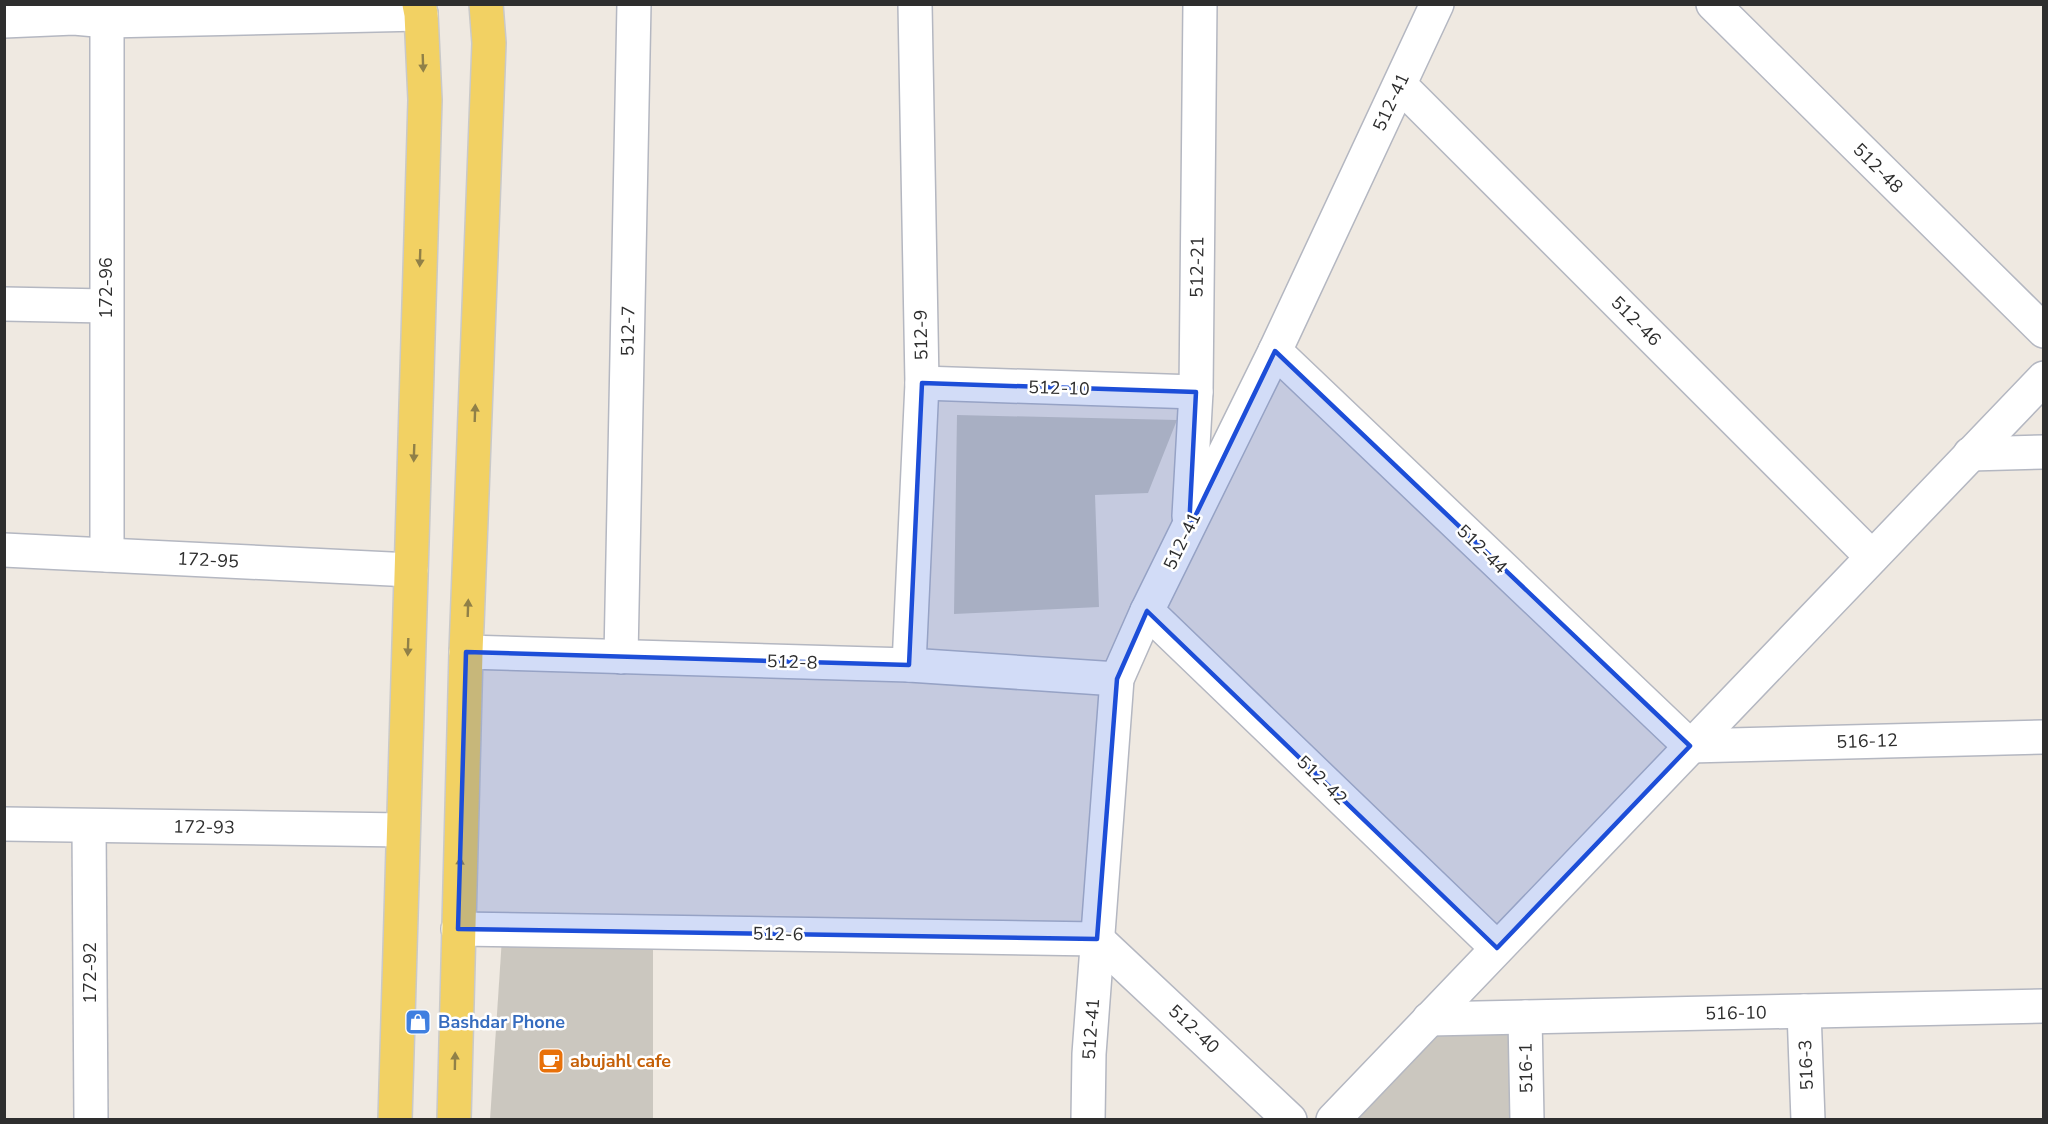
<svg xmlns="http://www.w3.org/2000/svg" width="2048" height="1124" font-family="'Nunito Sans',sans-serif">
<rect width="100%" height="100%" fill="#efe9e1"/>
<g fill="#cbc7bf">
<path d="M957,415L1177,420L1148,493L1095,495L1099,607L954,614Z"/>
<path d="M502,938L653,940V1120H490Z"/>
<path d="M1525,1017V1120H1333L1429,1019Z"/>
</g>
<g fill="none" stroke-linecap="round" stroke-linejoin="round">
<g stroke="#b4b7c1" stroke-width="36">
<g id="minor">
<path d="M1713,4L2044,331"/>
<path d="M4,21L74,18L107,21L421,14"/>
<path d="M1400,85L1872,557"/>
<path d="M4,304L106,306"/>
<path d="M1275,351L1690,746L2044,737"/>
<path d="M922,383L1196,392"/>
<path d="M1970,454L2044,452"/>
<path d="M1189,516L1196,392L1200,4"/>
<path d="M4,550L411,570"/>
<path d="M107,555V21"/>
<path d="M1147,611L1497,948"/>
<path d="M466,652L909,665L1117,679"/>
<path d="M621,657L634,4"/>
<path d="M909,665L922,383L915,4"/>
<path d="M4,824L403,830"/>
<path d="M89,826L91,1120"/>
<path d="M458,929L1097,939L1290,1120"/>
<path d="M1804,1011L1808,1120"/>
<path d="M1525,1017L1527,1120"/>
<path d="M1429,1019L2044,1006"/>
<path d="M1088,1120L1089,1054L1117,679L1147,611L1275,351L1437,4"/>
<path d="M1333,1120L2044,378"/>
</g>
</g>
<g stroke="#c9c9c9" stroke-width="36">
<g id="major">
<path d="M395,1120L425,100L421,14L419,4"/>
<path d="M454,1120L466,652L489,43L486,4"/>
</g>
</g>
<use href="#minor" stroke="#fff" stroke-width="33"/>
<use href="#major" stroke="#f2d163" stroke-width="33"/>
</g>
<defs><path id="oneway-solid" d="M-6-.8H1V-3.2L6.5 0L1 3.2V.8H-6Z" transform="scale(1.5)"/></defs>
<g fill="#908048">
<use href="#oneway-solid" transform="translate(423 63) rotate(88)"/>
<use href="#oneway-solid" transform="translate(420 258) rotate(92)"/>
<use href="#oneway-solid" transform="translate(475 413) rotate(-88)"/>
<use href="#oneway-solid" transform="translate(414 453) rotate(92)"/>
<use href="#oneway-solid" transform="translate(468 608) rotate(-88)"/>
<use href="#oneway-solid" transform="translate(408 647) rotate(92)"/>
<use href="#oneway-solid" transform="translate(460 866) rotate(-88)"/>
<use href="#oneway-solid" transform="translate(455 1061) rotate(-89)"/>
</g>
<path fill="#1d4ed8" fill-opacity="0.2" stroke="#1d4ed8" stroke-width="4.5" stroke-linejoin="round" d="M1275,351L1690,746L1497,948L1147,611L1117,679L1097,939L458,929L466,652L909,665L922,383L1196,392L1189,529Z"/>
<defs>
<g id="shop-square" transform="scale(1.35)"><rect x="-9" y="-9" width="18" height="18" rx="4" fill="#3f7fe0" stroke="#fff"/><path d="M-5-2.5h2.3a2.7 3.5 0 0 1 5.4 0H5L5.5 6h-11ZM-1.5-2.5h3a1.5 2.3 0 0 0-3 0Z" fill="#fff"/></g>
<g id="cafe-square" transform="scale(1.35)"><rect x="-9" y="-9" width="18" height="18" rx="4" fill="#e8710a" stroke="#fff"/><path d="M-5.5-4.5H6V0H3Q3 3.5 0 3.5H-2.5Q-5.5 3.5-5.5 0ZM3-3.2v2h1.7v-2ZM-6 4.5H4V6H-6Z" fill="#fff"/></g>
</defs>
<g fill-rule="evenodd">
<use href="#shop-square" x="418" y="1022"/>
<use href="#cafe-square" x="551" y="1061"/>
</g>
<g text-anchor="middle" stroke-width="5" stroke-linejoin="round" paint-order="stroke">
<g font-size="18" fill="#2e2e2e" stroke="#fff">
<text transform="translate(1391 102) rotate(-65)" y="6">512-41</text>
<text transform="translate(1878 168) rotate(45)" y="6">512-48</text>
<text transform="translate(1197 267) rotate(-89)" y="6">512-21</text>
<text transform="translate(106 288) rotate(-90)" y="6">172-96</text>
<text transform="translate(1636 321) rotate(45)" y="6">512-46</text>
<text transform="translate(628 331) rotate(-89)" y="6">512-7</text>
<text transform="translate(921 335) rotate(-91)" y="6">512-9</text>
<text transform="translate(1059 388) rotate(2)" y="6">512-10</text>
<text transform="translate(1182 541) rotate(-64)" y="6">512-41</text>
<text transform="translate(1482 549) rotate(44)" y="6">512-44</text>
<text transform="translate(208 560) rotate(3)" y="6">172-95</text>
<text transform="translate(792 662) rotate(2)" y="6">512-8</text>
<text transform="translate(1867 741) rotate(-2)" y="6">516-12</text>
<text transform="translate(1322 780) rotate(44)" y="6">512-42</text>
<text transform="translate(204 827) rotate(1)" y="6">172-93</text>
<text transform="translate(778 934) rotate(1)" y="6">512-6</text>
<text transform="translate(90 973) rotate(-90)" y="6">172-92</text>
<text transform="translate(1736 1013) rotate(-1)" y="6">516-10</text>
<text transform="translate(1091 1029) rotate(-86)" y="6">512-41</text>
<text transform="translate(1194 1029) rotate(43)" y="6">512-40</text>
<text transform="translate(1806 1065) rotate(-92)" y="6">516-3</text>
<text transform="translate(1526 1068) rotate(-91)" y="6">516-1</text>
</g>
<g font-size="18" font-weight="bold" fill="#366cbe" stroke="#fff" text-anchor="start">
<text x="438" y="1028">Bashdar Phone</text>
</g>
<g font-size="18" font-weight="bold" fill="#c56008" stroke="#fff" text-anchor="start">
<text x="570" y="1067">abujahl cafe</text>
</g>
</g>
<rect width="2048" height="1124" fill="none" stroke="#2e2e2e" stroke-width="12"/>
</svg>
